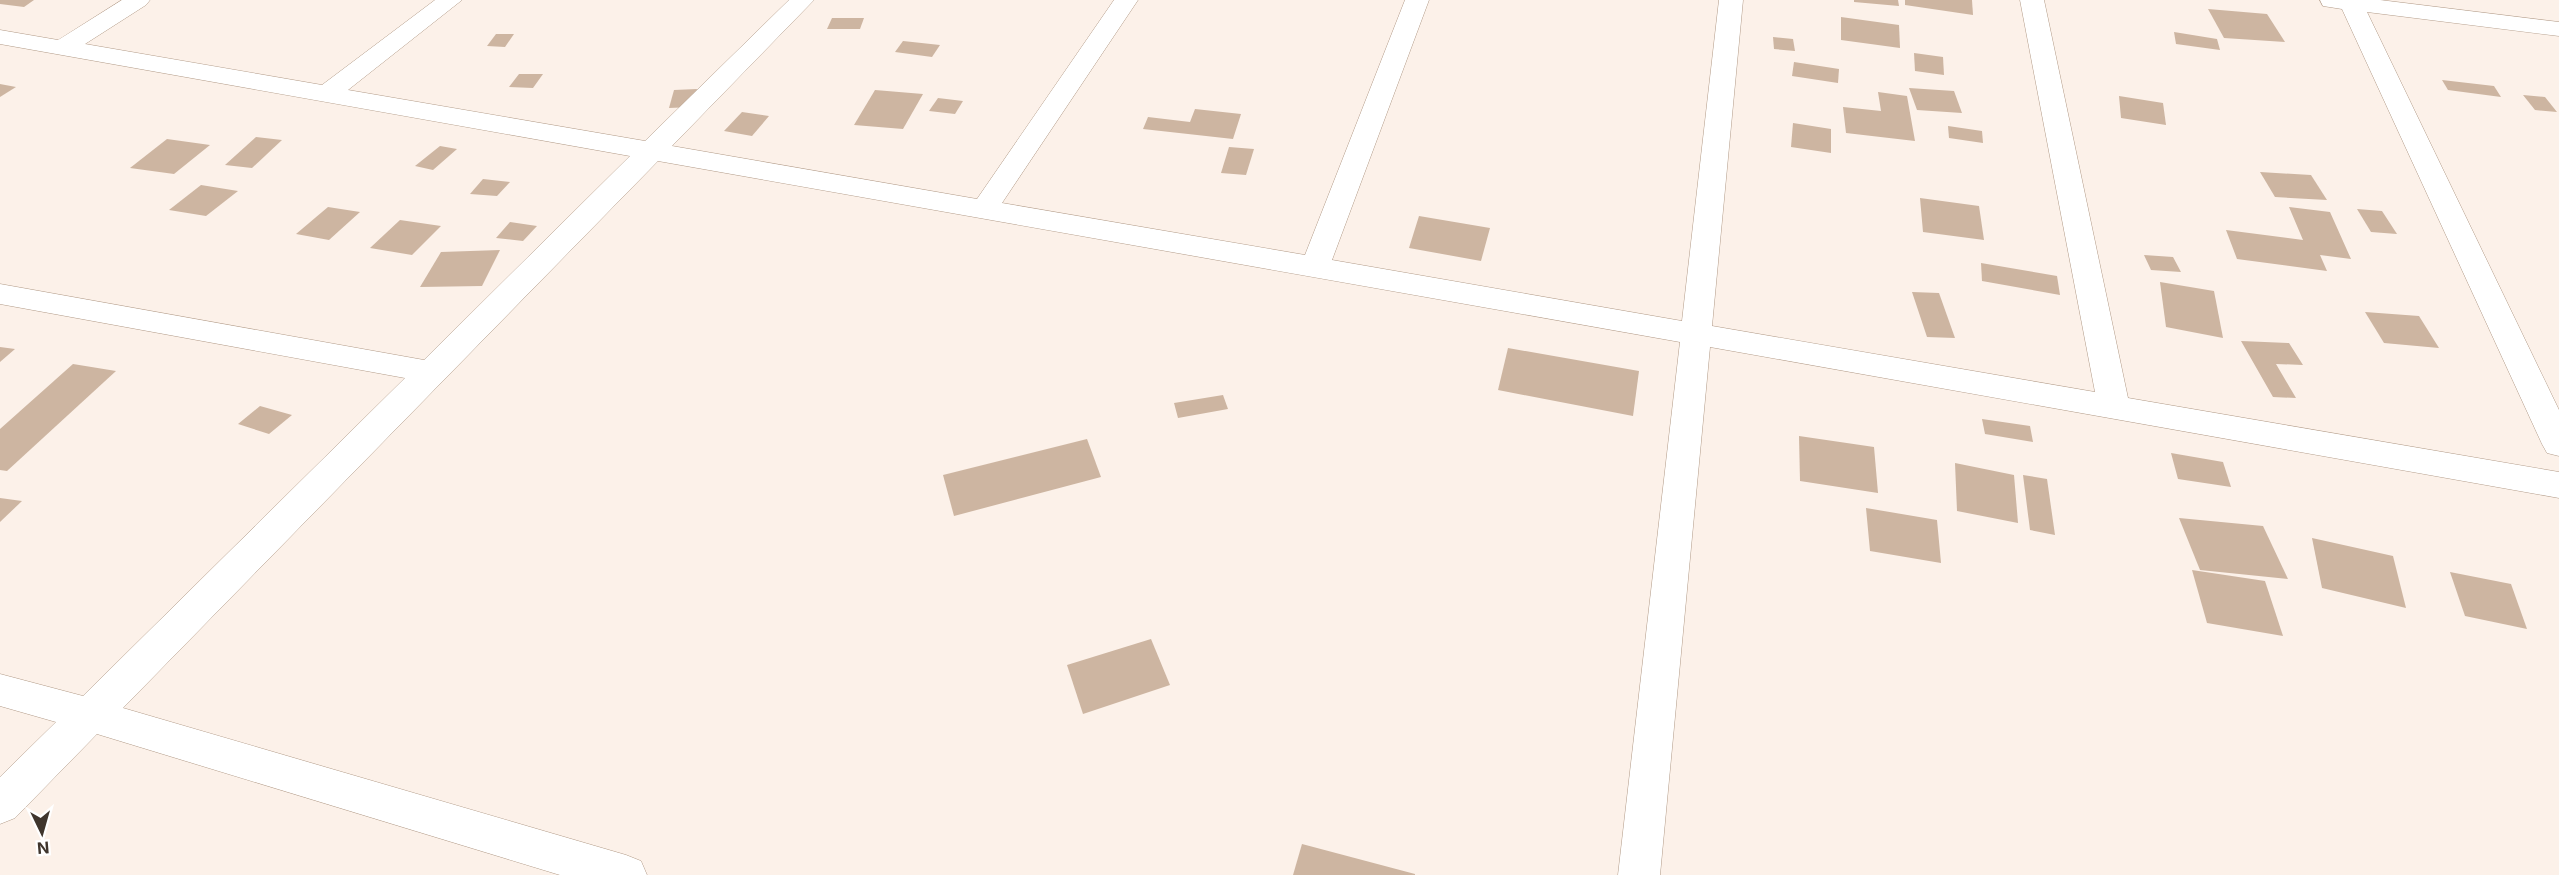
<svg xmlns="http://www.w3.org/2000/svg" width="2559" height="875" font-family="Inter,sans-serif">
<rect width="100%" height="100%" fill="#fcf1e9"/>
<g fill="#cdb5a1">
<path d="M0,0H34L24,7L0,4Z"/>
<path d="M1854,0H1898L1899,6L1854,2Z"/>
<path d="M1905,0H1972L1973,15L1905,5Z"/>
<path d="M2208,9L2267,14L2285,42L2224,38Z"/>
<path d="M1841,17L1899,25L1900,48L1841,40Z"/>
<path d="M832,18H864L860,29H827Z"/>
<path d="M2174,32L2217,39L2220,50L2176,44Z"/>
<path d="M496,34H514L505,47L487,46Z"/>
<path d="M1773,37L1793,39L1795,51L1774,49Z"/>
<path d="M903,41L940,45L932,57L895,52Z"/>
<path d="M1914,53L1943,57L1944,75L1915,71Z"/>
<path d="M1794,62L1839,69L1838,83L1792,76Z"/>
<path d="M519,74H543L533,88L509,87Z"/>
<path d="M2442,80L2494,86L2501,97L2448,90Z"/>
<path d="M0,84L16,87L0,97Z"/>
<path d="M1909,88L1954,91L1962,113L1917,110Z"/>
<path d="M697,89L692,107L669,108L674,90Z"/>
<path d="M875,90L923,94L903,129L854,125Z"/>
<path d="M1878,92L1907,96L1915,141L1846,133L1843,107L1881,111Z"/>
<path d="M2523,95L2545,97L2557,112L2535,110Z"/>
<path d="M2119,96L2163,103L2166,125L2121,118Z"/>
<path d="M938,98L963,101L955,114L929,111Z"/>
<path d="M1195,109L1241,114L1233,139L1143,129L1148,117L1190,122Z"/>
<path d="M742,112L769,116L752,136L724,131Z"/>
<path d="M1793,123L1831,129V153L1791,147Z"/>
<path d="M1948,126L1982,131L1983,143L1949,138Z"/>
<path d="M256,137L282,140L252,168L225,165Z"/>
<path d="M167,139L210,145L174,174L130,168Z"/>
<path d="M440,146L457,149L433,170L415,166Z"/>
<path d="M1229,147L1254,149L1246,175L1221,173Z"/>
<path d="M2260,172L2311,175L2327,200L2275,197Z"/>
<path d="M483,179L510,182L497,196L470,194Z"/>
<path d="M201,185L238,191L206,216L169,210Z"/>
<path d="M1920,198L1979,206L1984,240L1923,232Z"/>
<path d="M328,207L360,212L329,240L296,234Z"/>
<path d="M2289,207L2330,212L2351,259L2320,255L2327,271L2237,259L2226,230L2303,240Z"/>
<path d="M2357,209L2382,211L2397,234L2371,232Z"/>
<path d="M1419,216L1490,228L1481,261L1409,248Z"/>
<path d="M400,220L441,226L412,255L370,248Z"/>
<path d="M510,222L537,226L523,241L496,238Z"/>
<path d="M500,250L482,286L420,287L441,252Z"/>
<path d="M2144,255L2173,257L2181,272L2151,270Z"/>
<path d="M1981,263L2057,276L2060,295L1982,281Z"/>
<path d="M2160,282L2214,291L2223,338L2166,327Z"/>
<path d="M1912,292L1939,293L1955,338L1927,337Z"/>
<path d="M2365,312L2419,316L2439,348L2384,343Z"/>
<path d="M2241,341L2289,343L2303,365L2276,364L2296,398L2273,397Z"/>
<path d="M0,347L15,349L0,362Z"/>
<path d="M1508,348L1639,371L1633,416L1498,390Z"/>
<path d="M73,364L116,371L7,471L0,470V429Z"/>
<path d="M1223,395L1228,409L1178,418L1174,403Z"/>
<path d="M260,406L292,415L269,434L238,424Z"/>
<path d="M1982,419L2030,426L2033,442L1985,434Z"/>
<path d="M1799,436L1874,447L1878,493L1800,481Z"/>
<path d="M1087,439L1101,477L954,516L943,475Z"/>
<path d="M2171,453L2223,462L2231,487L2178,479Z"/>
<path d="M1955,463L2014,475L2018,523L1957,511Z"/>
<path d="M2023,475L2047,479L2055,535L2030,530Z"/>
<path d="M0,498L22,501L0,522Z"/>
<path d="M1866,508L1937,520L1941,563L1870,551Z"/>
<path d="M2179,518L2263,526L2288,579L2200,570Z"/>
<path d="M2312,538L2393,556L2406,608L2322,588Z"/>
<path d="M2192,570L2265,581L2283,636L2207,623Z"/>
<path d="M2450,572L2511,584L2527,629L2465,616Z"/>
<path d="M1151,639L1170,685L1083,714L1067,665Z"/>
<path d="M1302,844L1415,874V875H1293Z"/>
</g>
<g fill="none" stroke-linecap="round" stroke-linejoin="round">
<g stroke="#b19a87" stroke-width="1">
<g id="minor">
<path d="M122,0H150L146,5L85,44L322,85L435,0H462L348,90L645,141L789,0H814L672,146L977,199L1114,0H1138L1002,203L1305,255L1405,0H1429L1332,260L1682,321L1719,0H1743L1712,326L2095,392L2020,0H2044L2128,398L2559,472V498L1710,347L1660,875H1618L1680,342L658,161L123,708L626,855L641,861L647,875H560L97,734L15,818L0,824V777L56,722L0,706V674L83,696L405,378L0,304V284L424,360L630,156L0,44V30L58,40Z"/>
<path d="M2320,0H2380L2559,22V36L2367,12L2559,410V456L2547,453L2542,444L2342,9L2323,6Z"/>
</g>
</g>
<use href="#minor" fill="#fff" fill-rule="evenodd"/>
</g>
<g transform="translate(42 833) rotate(175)" stroke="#ffffff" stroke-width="4.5" paint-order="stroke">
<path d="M0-4.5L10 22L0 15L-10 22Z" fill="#3f352d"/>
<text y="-9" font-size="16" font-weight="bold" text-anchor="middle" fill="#3f352d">N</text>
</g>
</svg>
